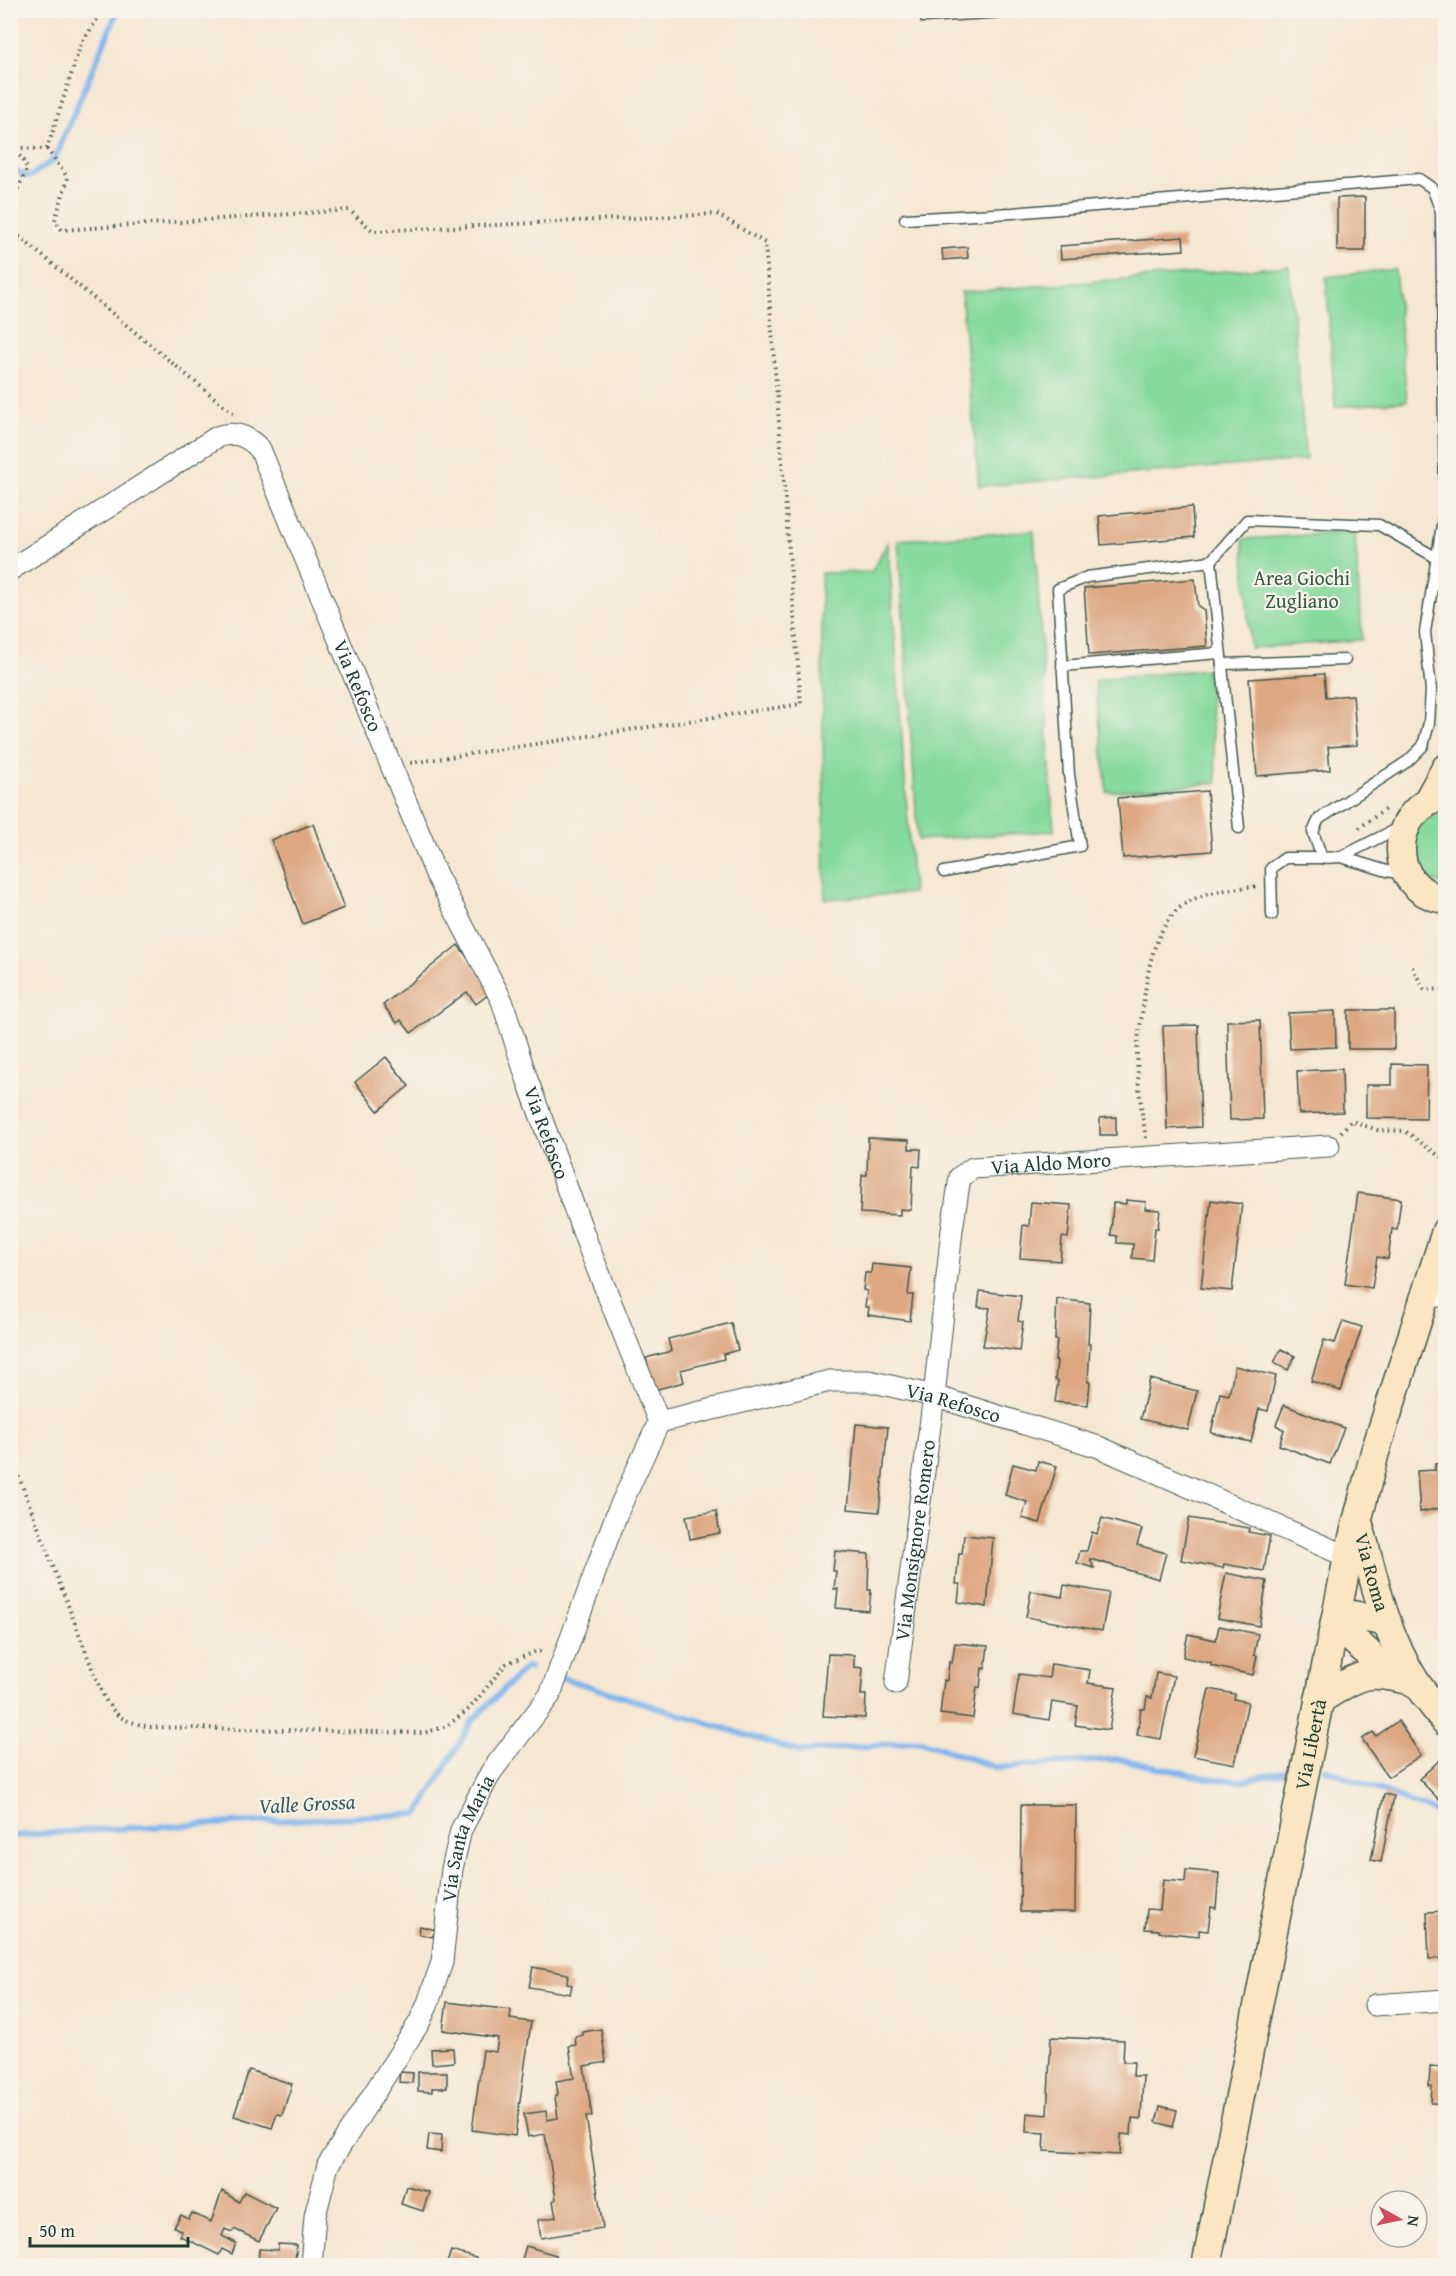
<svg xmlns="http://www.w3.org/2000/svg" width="1456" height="2276" font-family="'Gentium Book Plus',serif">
<rect width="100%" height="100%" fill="#f7f3e8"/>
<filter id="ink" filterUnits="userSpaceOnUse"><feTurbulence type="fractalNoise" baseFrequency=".0167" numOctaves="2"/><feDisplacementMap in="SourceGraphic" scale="12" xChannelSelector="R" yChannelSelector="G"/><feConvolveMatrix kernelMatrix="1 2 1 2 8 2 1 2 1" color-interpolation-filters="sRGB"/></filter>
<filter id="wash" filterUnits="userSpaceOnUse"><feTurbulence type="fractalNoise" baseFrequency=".008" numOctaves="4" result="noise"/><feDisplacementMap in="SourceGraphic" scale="24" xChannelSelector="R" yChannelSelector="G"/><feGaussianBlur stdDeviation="1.35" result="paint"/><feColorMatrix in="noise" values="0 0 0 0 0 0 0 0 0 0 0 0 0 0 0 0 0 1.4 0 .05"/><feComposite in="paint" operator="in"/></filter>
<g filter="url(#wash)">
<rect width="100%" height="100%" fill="#f5e7d1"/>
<g fill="#85da9d" stroke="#528c68" stroke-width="1.5">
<path d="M1289,266L1306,460L979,486L961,292Z"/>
<path d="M1395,269L1407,401L1335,407L1326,277Z"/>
<path d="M1034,531L1054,831L918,840L898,540Z"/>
<path d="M1355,532L1362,640L1250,648L1243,539Z"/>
<path d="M888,542L913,893L825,899L821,573L871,572Z"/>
<path d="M1207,669L1217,783L1107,792L1095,680Z"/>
<path d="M1445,811V886C1436,882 1427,879 1421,871C1410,856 1413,830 1428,819C1432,815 1440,813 1445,811Z"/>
</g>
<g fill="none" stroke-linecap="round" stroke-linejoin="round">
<g stroke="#7eb4ed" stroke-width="6">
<path d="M10,169L29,177L54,160L118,10"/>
<path d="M563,1678L800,1752L921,1741L997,1768L1119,1759L1207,1778L1241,1781L1286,1771"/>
<path d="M1324,1769L1446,1816"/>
<path d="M10,1836L108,1829L418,1814L473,1720L526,1667L530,1668"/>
</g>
</g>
<g id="blocks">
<g fill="#dda782">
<path d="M920,10H1000L1001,18L921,23Z"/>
<path d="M1365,197V251H1337V198Z"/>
<path d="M1183,237L1184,250L1061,259L1060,246Z"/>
<path d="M967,247L968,258L943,260L942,249Z"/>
<path d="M1192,507L1194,537L1101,545L1099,516Z"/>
<path d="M1195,579L1198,606L1204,610L1207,646L1089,655L1084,588Z"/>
<path d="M1324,674L1326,697L1353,695L1357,745L1328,747L1330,770L1257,776L1249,679Z"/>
<path d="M1207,791L1212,851L1123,858L1118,798Z"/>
<path d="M313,824L344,908L303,924L271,840Z"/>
<path d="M458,945L493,991L476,1004L467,992L411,1033L401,1020L397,1023L383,1005Z"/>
<rect x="1348" y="1010" width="46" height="39"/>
<path d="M1335,1011L1336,1047L1290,1049L1288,1013Z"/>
<path d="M1260,1020L1263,1119L1230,1120L1227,1021Z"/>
<path d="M1198,1025L1201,1127L1167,1129L1163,1026Z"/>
<path d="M386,1057L409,1086L378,1111L355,1082Z"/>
<path d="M1392,1064L1427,1065L1426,1119L1366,1118V1085H1392Z"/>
<path d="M1342,1069L1343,1112L1299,1114L1297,1071Z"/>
<path d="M1116,1117V1135H1100V1118Z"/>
<path d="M868,1138L909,1140V1149H921L920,1167L913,1166L911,1210L900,1209V1215L860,1213L862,1175H867Z"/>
<path d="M1358,1193L1401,1199L1397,1230L1392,1229L1388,1259L1377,1257L1372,1288L1345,1284Z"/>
<path d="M1126,1200L1146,1202L1145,1209L1160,1210L1158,1228H1155L1152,1260L1132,1258L1133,1244L1117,1243V1236L1111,1235L1113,1203L1126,1204Z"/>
<path d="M1211,1200L1242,1204L1232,1291L1201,1288Z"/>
<path d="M1031,1202L1071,1205L1068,1238L1062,1237L1060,1261L1020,1258L1023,1225L1029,1226Z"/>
<path d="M872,1264L911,1268L908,1295H913L910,1321L868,1315L869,1307H865L867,1291L863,1290L865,1273H871Z"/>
<path d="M980,1291L1021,1296L1018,1321L1023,1322L1019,1351L983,1346L990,1308L978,1307Z"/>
<path d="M1057,1299L1090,1303L1088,1344H1090L1088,1382H1090L1088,1405L1055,1402L1058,1381L1055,1380L1057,1361L1055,1360L1057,1340H1055Z"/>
<path d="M1343,1321L1362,1327L1341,1391L1311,1381L1324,1340L1335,1343Z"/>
<path d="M731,1323L738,1350L723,1354L724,1359L681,1370L684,1382L654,1390L646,1358L671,1351L668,1339Z"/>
<path d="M1281,1349L1295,1356L1288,1370L1274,1363Z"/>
<path d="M1235,1366L1276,1376L1268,1411L1259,1409L1251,1442L1211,1433L1220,1393L1229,1395Z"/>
<path d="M1150,1379L1197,1391L1188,1430L1140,1419Z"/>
<path d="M1284,1405L1344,1428L1330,1464L1279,1445L1284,1430L1276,1425Z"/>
<path d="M856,1424L888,1427L879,1512L848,1509Z"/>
<path d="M1038,1461L1057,1466L1040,1523L1022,1518L1027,1502L1005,1495L1013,1464L1036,1470Z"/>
<path d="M1446,1463V1507L1420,1512L1417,1471L1435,1470V1464Z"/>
<path d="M716,1511L720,1533L690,1539L686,1516Z"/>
<path d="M1102,1518L1142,1529L1137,1545L1166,1553L1159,1579L1090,1559L1094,1568L1077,1563L1080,1551H1087L1092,1532L1097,1534Z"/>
<path d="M1189,1518L1249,1528L1248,1532L1270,1536L1264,1571L1224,1564L1223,1568L1181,1560Z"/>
<path d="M964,1535L993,1538L987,1607L958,1602L960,1584H956L959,1554H962Z"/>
<path d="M835,1551L869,1554L868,1590H871L869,1611L836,1608L838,1589H834L836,1571H833Z"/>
<path d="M1226,1573L1267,1581L1259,1626L1217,1618Z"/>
<path d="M1064,1585L1109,1593L1102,1631L1026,1617L1031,1591L1062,1597Z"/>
<path d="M1219,1626L1258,1634L1254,1655L1257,1656L1253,1675L1211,1666V1663L1183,1657L1188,1634L1216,1640Z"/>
<path d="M955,1643L988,1646L985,1669L982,1668L980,1688L977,1687L973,1718L940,1714L944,1680L947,1681L949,1662L952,1663Z"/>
<path d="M828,1654L854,1655V1667L863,1668L861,1695H866L865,1718L823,1716Z"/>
<path d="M1051,1664L1090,1670L1088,1683L1116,1687L1109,1730L1075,1725L1078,1706L1052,1702L1049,1720L1013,1714L1019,1674L1049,1678Z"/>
<path d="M1156,1673L1174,1676L1161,1739L1137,1735L1141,1709H1145L1147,1697L1152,1698Z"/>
<path d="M1209,1689L1235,1694L1234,1699L1248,1702L1235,1764L1193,1756Z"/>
<path d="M1398,1721L1421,1755L1388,1777L1362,1739L1373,1732L1376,1736Z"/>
<path d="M1442,1758L1446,1762V1807L1419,1779Z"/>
<path d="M1384,1794L1394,1796L1381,1862L1371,1860Z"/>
<path d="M1021,1805H1076L1075,1912H1020Z"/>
<path d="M1186,1870L1219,1873L1216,1908L1211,1907L1208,1931L1199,1930V1936L1159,1932V1930L1145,1929L1147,1909L1160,1910L1163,1880L1185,1882Z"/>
<path d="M1446,1911V1958L1429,1959L1427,1912Z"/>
<path d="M420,1926L436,1930L432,1937L419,1934Z"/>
<path d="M533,1967L568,1974L567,1984L572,1985L570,1994L529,1987Z"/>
<path d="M447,2002L511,2010L510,2019L531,2022L515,2136L472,2130L483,2050L496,2052L498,2038L443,2030Z"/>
<path d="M601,2029L606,2062L584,2066L592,2116H586L603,2228L541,2238L538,2220L556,2217L553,2201L556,2199L545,2134L528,2137L524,2114L546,2111L547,2120L558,2118L555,2097L558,2094L556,2081L574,2078L569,2046L576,2045L575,2037L583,2035V2032Z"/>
<path d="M1051,2037L1124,2040L1123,2062H1134L1133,2076H1143L1141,2119L1132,2118L1131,2135L1121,2134L1120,2155L1044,2151L1045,2133L1026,2132L1027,2113L1047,2115Z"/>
<path d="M453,2048L454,2062L432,2064L431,2049Z"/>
<path d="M1430,2067L1446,2068V2104L1431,2103L1432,2086H1429Z"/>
<path d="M249,2070L292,2084L282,2115L277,2114L272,2128L234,2116Z"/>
<path d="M400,2072L413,2073L412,2083L399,2082Z"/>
<path d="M418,2072H447V2088H432V2092L418,2091Z"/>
<path d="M1160,2106L1177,2110L1173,2127L1156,2122Z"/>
<path d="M429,2134L442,2135L441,2152L427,2150Z"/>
<path d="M406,2186L429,2192L423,2211L401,2204Z"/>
<path d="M222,2191L239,2202L244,2192L276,2208L259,2241L234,2229L232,2232L225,2229L222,2236L236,2243L232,2254L222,2249L219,2255L180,2236L182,2231L174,2227L181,2215L189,2219L192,2213L211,2222Z"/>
<path d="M278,2244L297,2245L294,2266H258L259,2249L278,2250Z"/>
<path d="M526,2246L556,2255L553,2266H520Z"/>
<path d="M451,2251L476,2258L474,2266H446Z"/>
</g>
</g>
</g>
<g filter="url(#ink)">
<use href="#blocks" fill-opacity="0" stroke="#3f564c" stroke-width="1.5"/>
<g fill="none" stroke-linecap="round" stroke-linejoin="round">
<g stroke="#3f564c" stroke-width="13">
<g id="lane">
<path d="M905,219L1012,213L1419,179L1432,188L1441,211L1445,506L1425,632L1431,690L1429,723L1423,746L1408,761L1319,819L1313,832L1322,858L1341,857L1400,827"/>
<path d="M1211,561L1239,828"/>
<path d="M1222,664L1345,660"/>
<path d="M1062,666L1220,653"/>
<path d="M1341,857L1387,871L1404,874"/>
<path d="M944,872L1080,846L1069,775L1058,589L1087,577L1211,561L1247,520L1379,525L1437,558"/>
<path d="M1272,915L1271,868L1285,858H1322"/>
</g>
</g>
<g stroke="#3f564c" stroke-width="23">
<g id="street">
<path id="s1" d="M10,570L217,437C235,431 246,435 260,449L436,874L502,1001L527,1079L589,1248L659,1422"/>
<path d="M1424,1297L1438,1296L1446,1292"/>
<path id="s2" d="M659,1422L830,1381H869L934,1396L1099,1447L1348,1557"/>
<path id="s3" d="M896,1683L934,1396L952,1230L960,1177L973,1168L1329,1146"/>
<path d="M1375,2005L1446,2000"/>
<path id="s4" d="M311,2266L315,2216L328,2165L419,2023L427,2006L442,1962L452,1869L461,1830L491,1772L550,1695L617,1513L659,1422"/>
</g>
</g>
<g stroke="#3f564c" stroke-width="31">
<g id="secondary">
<path d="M1446,796C1385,807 1387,893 1446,899"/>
<path d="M1427,802L1446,768"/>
<path id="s5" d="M1358,1522C1374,1576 1384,1634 1415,1681C1424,1695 1435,1708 1446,1722"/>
<path d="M1335,1624L1366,1651L1386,1673"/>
<path d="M1335,1624L1352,1615L1387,1622"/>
<path d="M1319,1700C1362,1674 1365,1668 1415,1682"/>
<path id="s6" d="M1206,2266L1348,1557L1375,1452L1446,1231"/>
</g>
</g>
<g stroke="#3f564c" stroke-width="4" stroke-dasharray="1.5 4.5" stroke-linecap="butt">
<path d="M10,148L47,149"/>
<path d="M47,149L68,178L55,220L62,230L349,210L373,231L717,214L765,243L801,704L410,763"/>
<path d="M47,149L81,44L103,10"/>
<path d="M10,205L27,169L25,162L14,150"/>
<path d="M10,229L234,414"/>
<path d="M1359,828L1387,808"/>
<path d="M1412,967L1424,989L1446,990"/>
<path d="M1341,1132L1351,1121L1378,1130L1405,1131L1438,1155L1446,1158"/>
<path d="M1146,1138C1141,1110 1138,1083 1137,1055C1137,1042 1140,1028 1142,1014C1147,978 1150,939 1176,911C1197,891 1232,889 1259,886"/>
<path d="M10,1454L102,1694C116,1718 123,1721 150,1727L424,1733L447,1726L469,1709L506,1664L537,1651L544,1652"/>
</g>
<use href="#lane" stroke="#fff" stroke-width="10"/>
<use href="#street" stroke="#fff" stroke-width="21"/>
<use href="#secondary" stroke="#fbe6c4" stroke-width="28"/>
</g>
</g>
<g text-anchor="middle" stroke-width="4.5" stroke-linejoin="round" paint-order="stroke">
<g font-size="20" fill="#335c49" stroke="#f7f3e8">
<text x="1302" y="585">Area Giochi<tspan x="1302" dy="23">Zugliano</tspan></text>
</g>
<g font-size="20" fill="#1f3d34" stroke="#f7f3e8">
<text dy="7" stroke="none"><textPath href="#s1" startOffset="550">Via Refosco</textPath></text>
<text dy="7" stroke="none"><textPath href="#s1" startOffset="1036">Via Refosco</textPath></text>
<text dy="7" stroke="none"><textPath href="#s3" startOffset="604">Via Aldo Moro</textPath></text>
<text dy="7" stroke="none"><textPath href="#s2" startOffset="302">Via Refosco</textPath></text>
<text dy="7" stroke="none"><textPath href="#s3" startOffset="144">Via Monsignore Romero</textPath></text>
<text dy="7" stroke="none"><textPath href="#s5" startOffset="52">Via Roma</textPath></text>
<text dy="7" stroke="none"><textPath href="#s6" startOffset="532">Via Libertà</textPath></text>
<text dy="7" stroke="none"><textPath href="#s4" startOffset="464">Via Santa Maria</textPath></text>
</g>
<g font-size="21" font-style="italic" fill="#375b62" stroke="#f7f3e8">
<text transform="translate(307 1804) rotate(-3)" y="7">Valle Grossa</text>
</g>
</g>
<rect width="1456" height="2276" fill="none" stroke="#f7f3e8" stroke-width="36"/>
<g transform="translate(1399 2219) rotate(98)"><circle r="28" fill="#f7f3e8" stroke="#a1aaa0" stroke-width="1.5"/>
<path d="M0-4.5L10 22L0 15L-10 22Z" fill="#d1495b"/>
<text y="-9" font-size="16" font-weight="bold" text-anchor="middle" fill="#1f3d34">N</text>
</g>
<path d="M30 2237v9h158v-9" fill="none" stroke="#1f3d34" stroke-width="3"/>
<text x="39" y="2237" font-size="18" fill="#1f3d34" stroke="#f7f3e8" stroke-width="4.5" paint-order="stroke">50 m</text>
</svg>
